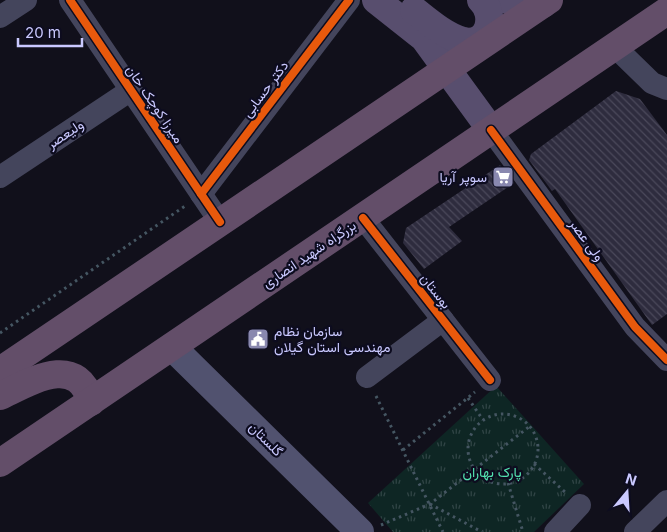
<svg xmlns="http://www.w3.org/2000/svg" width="667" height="532" font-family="Inter,Vazirmatn,sans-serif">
<defs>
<pattern id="park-tufts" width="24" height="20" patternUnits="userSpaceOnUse" patternTransform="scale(1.25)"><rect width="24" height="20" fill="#0e2624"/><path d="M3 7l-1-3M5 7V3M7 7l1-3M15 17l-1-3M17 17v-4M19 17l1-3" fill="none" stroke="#304445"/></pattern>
<pattern id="building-back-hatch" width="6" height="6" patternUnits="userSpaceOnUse" patternTransform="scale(1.25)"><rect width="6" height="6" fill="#2e2c3e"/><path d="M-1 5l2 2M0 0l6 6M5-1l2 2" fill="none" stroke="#4b495b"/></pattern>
</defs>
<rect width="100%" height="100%" fill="#11101b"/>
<path fill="url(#park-tufts)" d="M496,386L584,484L534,532H393L368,503Z"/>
<g fill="url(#building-back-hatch)">
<path d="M616,91L640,99L667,135V314L652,325L555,189L552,191L529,160L531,154Z"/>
<path d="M500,165L514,183L449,227L462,241L424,269L403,243L406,228Z"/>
</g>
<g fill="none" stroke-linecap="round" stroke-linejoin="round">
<g stroke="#455662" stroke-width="3" stroke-dasharray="2.5 4" stroke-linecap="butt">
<path d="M0,333L185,206"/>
<path d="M376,396L443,532"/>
<path d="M468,398L483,420"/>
<circle cx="503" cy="449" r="35"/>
<path d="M403,450L475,392"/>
<path d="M534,464L565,492"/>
<path d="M508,483L523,532"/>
<path d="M430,504L482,532"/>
<path d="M381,525L430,504L530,426"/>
</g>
<g stroke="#44455c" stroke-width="22">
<path d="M70,0L220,222"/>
<path d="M0,17L26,0"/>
<path d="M615,47L652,83L667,89"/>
<path d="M491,130L635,327L667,360"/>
<path d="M0,177L131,90"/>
<path d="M201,194L349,0"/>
<path d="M363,218L490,380"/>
<path d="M367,377L443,320"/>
<path d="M555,532L580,505"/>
<path d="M635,532L667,501"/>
</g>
<path stroke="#51526f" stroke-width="28" d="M172,347L360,532"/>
<g stroke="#584e6e" stroke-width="28">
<path d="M376,0L424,38L491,130"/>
<path d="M507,0L543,4"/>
<path d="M414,10C428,21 445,36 463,41C489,47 497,15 481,0"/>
</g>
<g stroke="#634e69" stroke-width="28">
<path d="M0,371L549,0"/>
<path d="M0,396C30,382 77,352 91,402"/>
<path d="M0,463L667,11"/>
</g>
<g stroke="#0d0c1f" stroke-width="11">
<g id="cycleway">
<path d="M70,0L220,222"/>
<path d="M491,130L635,327L667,360"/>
<path d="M201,194L349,0"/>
<path d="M363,218L490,380"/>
</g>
</g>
<use href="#cycleway" stroke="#e8590c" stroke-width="8"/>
</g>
<defs>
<g id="supermarket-square" transform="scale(1.125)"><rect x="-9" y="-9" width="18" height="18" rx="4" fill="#8988af" stroke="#0d0c1f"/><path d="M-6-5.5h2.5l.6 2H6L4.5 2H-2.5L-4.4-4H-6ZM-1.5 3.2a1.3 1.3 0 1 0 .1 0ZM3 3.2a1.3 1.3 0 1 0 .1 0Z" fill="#fff"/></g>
<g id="civic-square" transform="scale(1.125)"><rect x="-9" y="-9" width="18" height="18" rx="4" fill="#8988af" stroke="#0d0c1f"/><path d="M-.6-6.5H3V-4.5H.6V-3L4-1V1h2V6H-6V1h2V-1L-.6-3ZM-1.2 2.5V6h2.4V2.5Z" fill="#fff"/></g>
</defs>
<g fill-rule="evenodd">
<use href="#supermarket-square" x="503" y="177"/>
<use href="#civic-square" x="258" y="339"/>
</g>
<g text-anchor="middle" stroke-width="4.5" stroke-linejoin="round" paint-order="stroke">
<g font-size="14" fill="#cac9ff" stroke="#0d0c1f">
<text transform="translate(265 89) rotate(-53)" y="5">دکتر حسابی</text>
<text transform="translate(155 104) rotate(56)" y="5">میرزا کوچک خان</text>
<text transform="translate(65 134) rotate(-34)" y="5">ولیعصر</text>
<text transform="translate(587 240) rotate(54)" y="5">ولی عصر</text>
<text transform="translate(309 254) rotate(-34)" y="5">بزرگراه شهید انصاری</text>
<text transform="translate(436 291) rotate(52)" y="5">بوستان</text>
<text transform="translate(266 439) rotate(45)" y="5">گلستان</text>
</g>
<g font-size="14" fill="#cac9ff" stroke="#0d0c1f" text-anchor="end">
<text x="487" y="182">سوپر آریا</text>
<text x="274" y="336" text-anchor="start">سازمان نظام<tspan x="274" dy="16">مهندسی استان گیلان</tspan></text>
</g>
<g font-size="14" fill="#53e2b0" stroke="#0d0c1f">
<text x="492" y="477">پارک بهاران</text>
</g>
</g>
<g transform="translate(627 492) rotate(18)" stroke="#0d0c1f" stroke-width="4" paint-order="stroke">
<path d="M0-4L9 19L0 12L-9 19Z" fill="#cac9ff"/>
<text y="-8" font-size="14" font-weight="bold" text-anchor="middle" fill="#cac9ff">N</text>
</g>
<path d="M18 38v8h64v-8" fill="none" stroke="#cac9ff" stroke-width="2.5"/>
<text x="25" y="38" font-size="15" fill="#cac9ff" stroke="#0d0c1f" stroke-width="4" paint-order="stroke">20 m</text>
</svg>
